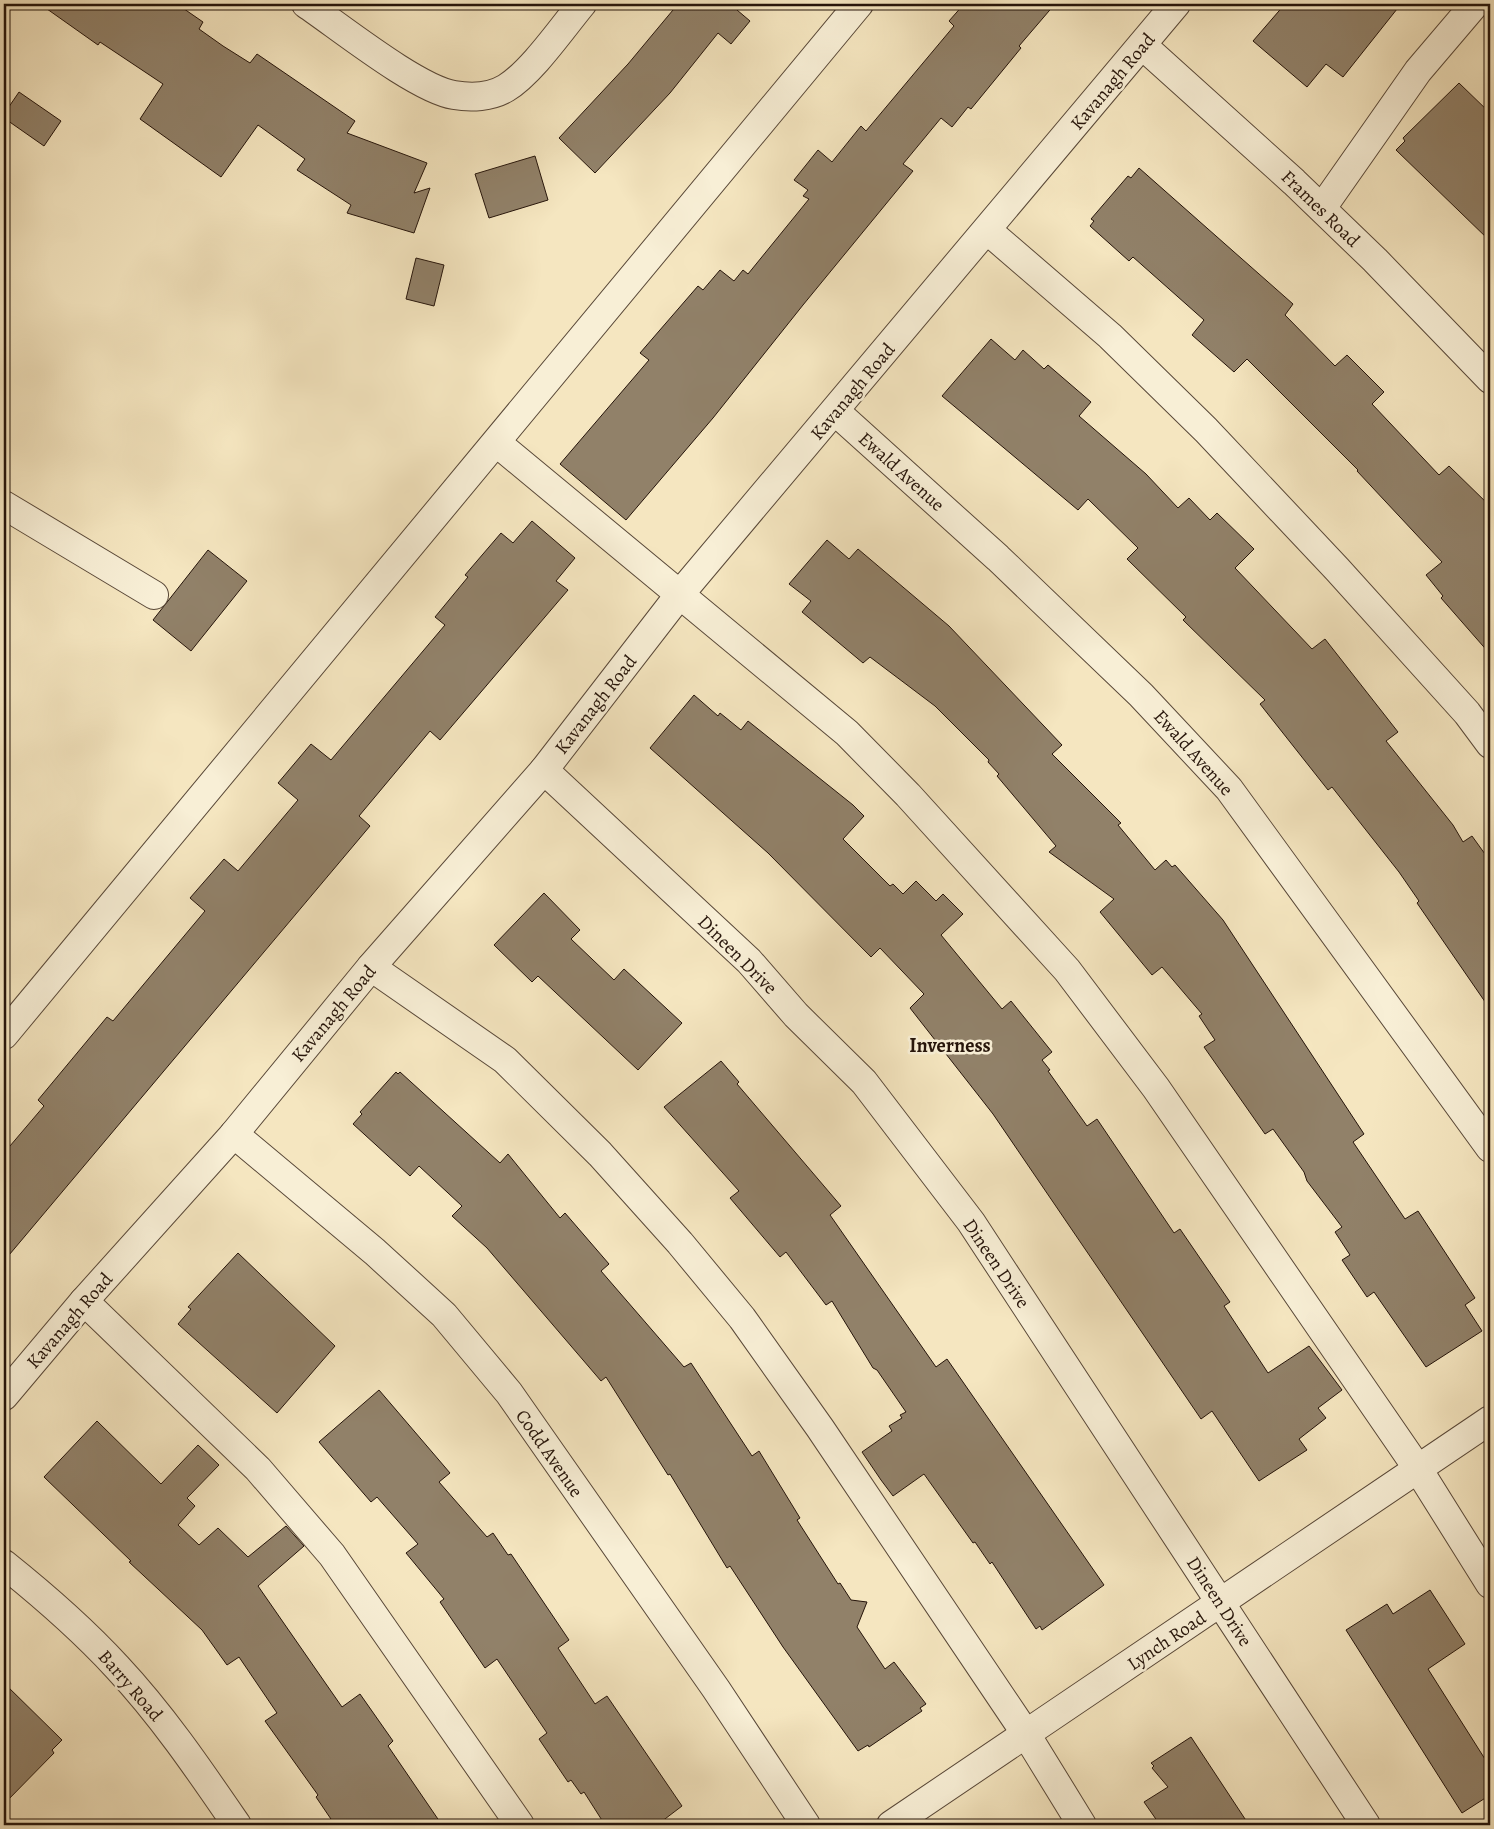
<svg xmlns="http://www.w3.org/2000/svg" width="1494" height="1829" font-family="Alegreya,serif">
<rect width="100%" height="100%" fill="#f5e6c0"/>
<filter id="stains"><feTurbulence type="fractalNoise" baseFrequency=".004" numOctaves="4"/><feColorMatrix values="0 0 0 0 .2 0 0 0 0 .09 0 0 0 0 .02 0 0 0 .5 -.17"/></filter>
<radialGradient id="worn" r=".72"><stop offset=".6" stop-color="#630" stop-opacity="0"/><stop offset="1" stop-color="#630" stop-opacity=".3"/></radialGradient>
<g fill="#918169" stroke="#25140a">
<path d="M40,4H177L203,22L199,29L223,46L250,63L257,54L355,121L347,133L427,163L414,193L430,188L414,233L347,213L351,205L297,170L305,159L258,125L221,177L140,119L163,84L100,42L98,45Z"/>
<path d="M678,4H742L737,10L750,21L731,44L718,33L670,93L595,173L559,138L628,64Z"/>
<path d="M964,4H1055L1019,46L1021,48L971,109L968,107L952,127L941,118L903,164L913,171L803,305L713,418L626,520L560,464L649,360L640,353L698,286L703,290L720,270L734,281L743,270L748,274L809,199L803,196L808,190L794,180L818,150L832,162L861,126L866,131L954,26L949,21Z"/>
<path d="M1285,4H1401L1343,77L1326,64L1307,87L1253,41Z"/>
<path d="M1459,83L1490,113V241L1396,150L1405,141L1403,138Z"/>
<path d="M19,92L61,121L44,146L4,118V114Z"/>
<path d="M535,156L548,200L489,218L475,174Z"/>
<path d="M1139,168L1293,304L1285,315L1335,366L1347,355L1384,392L1372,404L1439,475L1449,466L1490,506V654L1441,598L1443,596L1426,575L1442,562L1357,471L1358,470L1247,359L1234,372L1192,335L1204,320L1133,257L1129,261L1090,226L1094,221L1091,219L1128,176L1131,178Z"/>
<path d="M416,258L444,265L434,306L406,299Z"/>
<path d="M991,339L1015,360L1023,350L1044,369L1048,365L1091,402L1079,416L1146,474L1178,508L1189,498L1210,520L1217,513L1254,549L1235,568L1312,649L1325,639L1398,732L1386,741L1453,825L1463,842L1472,836L1490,861V1009L1417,903L1419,901L1399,872L1332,787L1328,790L1260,704L1265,700L1183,620L1186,617L1127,559L1138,548L1088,499L1078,510L942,396Z"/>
<path d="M532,521L575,558L556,581L568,590L440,740L430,731L359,816L370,826L4,1261V1153L44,1106L38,1100L107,1017L113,1021L205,911L190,898L224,859L238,871L298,800L278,783L311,744L331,760L445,625L435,617L468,577L465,575L501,533L513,543Z"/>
<path d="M827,540L849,559L858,549L949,626L1062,745L1052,754L1121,823L1118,825L1155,870L1166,860L1172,867L1175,865L1223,920L1364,1134L1353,1142L1405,1219L1418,1211L1475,1298L1465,1305L1482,1331L1426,1367L1374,1292L1367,1297L1342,1260L1350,1255L1335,1232L1342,1227L1307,1181L1304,1172L1273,1129L1265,1134L1204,1047L1215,1040L1199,1016L1202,1014L1162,967L1152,975L1100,912L1114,899L1049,852L1056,846L997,776L999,774L988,762L989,760L935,706L870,657L863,663L802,612L811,601L789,584Z"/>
<path d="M208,550L247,581L191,651L153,620Z"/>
<path d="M694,695L718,716L720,713L741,730L748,721L853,805L864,816L843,839L890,886L893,884L903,894L916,881L936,901L943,894L963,914L941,935L1002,1009L1011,1001L1052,1052L1042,1060L1050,1070L1048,1071L1087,1126L1097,1119L1174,1233L1180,1229L1230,1302L1224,1306L1268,1373L1309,1346L1342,1390L1318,1408L1326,1418L1299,1439L1307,1450L1259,1481L1212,1411L1201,1419L993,1114L910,1008L924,994L880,948L871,957L768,853L650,748Z"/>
<path d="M544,893L580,930L571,939L614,980L624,969L682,1023L638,1070L538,976L532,982L494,945Z"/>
<path d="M721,1061L739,1082L737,1084L841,1206L830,1215L936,1367L947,1359L1104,1585L1042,1630L1040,1626L1036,1629L992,1562L990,1564L975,1542L973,1543L924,1474L893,1496L881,1480L862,1452L892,1431L889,1426L902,1418L900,1415L906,1412L877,1370L873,1368L832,1301L826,1305L786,1252L780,1257L730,1198L739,1191L664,1107Z"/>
<path d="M396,1072L398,1074L400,1072L500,1163L508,1154L560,1218L565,1213L609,1264L601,1271L684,1367L691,1363L752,1456L759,1451L800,1518L797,1520L838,1584L840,1583L851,1600L867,1602L857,1627L885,1669L894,1662L926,1704L920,1708L922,1711L869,1747L868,1745L858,1751L783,1647L730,1566L727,1568L670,1474L668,1475L606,1377L601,1381L487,1248L452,1216L462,1206L419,1166L410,1176L353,1124L362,1114L360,1112Z"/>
<path d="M238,1253L335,1346L277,1413L178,1324L191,1309L188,1307Z"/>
<path d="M379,1390L450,1473L439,1482L487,1537L493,1533L508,1555L511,1554L569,1640L558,1648L595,1704L607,1696L682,1806L657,1825H605L584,1792L581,1794L571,1780L568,1782L539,1739L547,1733L497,1659L485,1668L440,1602L444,1599L406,1553L418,1544L377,1497L371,1502L319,1442Z"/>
<path d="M97,1421L161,1484L198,1445L219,1465L187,1498L195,1506L178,1525L199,1545L218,1528L248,1557L286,1526L304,1546L258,1586L342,1707L360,1694L393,1741L388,1746L442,1825H335L316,1797L318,1795L265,1721L277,1713L239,1657L227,1665L202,1630L129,1562L131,1561L44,1477Z"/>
<path d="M1430,1590L1465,1644L1428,1669L1490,1767V1795L1462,1813L1346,1630L1387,1604L1393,1614Z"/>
<path d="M4,1683L62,1740L52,1750L54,1753L4,1804Z"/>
<path d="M1191,1737L1249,1825H1160L1144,1802L1168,1787L1152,1768L1154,1766L1151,1763Z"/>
</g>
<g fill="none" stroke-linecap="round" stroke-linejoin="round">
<g stroke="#594838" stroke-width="30">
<g id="minor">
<path d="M306,4C340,27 417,89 454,95C471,98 491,97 506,88C532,72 562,28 582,4"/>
<path d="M1142,45L1294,182L1375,260L1490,379"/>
<path d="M1322,208L1418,71L1475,4"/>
<path d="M987,230L1110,336L1206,430L1337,569L1467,713L1490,744"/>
<path d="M835,411L998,558L1141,695L1229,789L1490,1148"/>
<path d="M497,443L847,733L908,795L1067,970L1156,1088L1418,1469L1490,1584"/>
<path d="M4,505L154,595"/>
<path d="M544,770L749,961L796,1015L864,1082L971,1222L1366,1825"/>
<path d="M371,967L505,1060L600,1154L680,1243L742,1318L820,1428L1026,1734L1082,1825"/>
<path d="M4,1035L859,4"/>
<path d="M234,1134L375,1252L444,1315L509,1393L716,1689L806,1825"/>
<path d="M84,1301L258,1469L332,1555L520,1825"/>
<path d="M4,1396L84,1301L234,1134L371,967L544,770L680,594L1176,4"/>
<path d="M4,1564C44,1596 82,1629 117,1667C162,1715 200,1771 237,1825"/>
<path d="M891,1825L1490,1420"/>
</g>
</g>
<use href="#minor" stroke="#f8efd6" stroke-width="28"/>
</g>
<g text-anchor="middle" stroke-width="5" stroke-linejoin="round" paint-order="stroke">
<g font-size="19" fill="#25140a" stroke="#f8efd6">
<text transform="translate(1112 81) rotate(-50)" y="7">Kavanagh Road</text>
<text transform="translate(1321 208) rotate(44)" y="7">Frames Road</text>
<text transform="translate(852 391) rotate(-50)" y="7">Kavanagh Road</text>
<text transform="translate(902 471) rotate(42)" y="7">Ewald Avenue</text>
<text transform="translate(595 704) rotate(-52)" y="7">Kavanagh Road</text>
<text transform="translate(1194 752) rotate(48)" y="7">Ewald Avenue</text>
<text transform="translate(738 954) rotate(45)" y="7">Dineen Drive</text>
<text transform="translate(333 1013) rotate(-50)" y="7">Kavanagh Road</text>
<text transform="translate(997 1263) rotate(56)" y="7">Dineen Drive</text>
<text transform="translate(69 1320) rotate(-49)" y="7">Kavanagh Road</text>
<text transform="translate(550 1453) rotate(55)" y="7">Codd Avenue</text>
<text transform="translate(1220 1601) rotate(57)" y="7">Dineen Drive</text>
<text transform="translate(1166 1640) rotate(-34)" y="7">Lynch Road</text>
<text transform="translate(131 1685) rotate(49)" y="7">Barry Road</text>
</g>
<g font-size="20" font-weight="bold" fill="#25140a" stroke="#f8efd6">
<text x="950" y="1052">Inverness</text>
</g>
</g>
<rect width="1494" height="1829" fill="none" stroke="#f5e6c0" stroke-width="20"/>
<rect x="5" y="5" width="1484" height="1819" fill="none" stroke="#25140a" stroke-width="2.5"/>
<rect x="10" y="10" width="1474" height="1809" fill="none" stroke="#25140a"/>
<rect width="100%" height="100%" filter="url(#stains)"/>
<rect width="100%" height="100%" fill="url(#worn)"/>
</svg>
